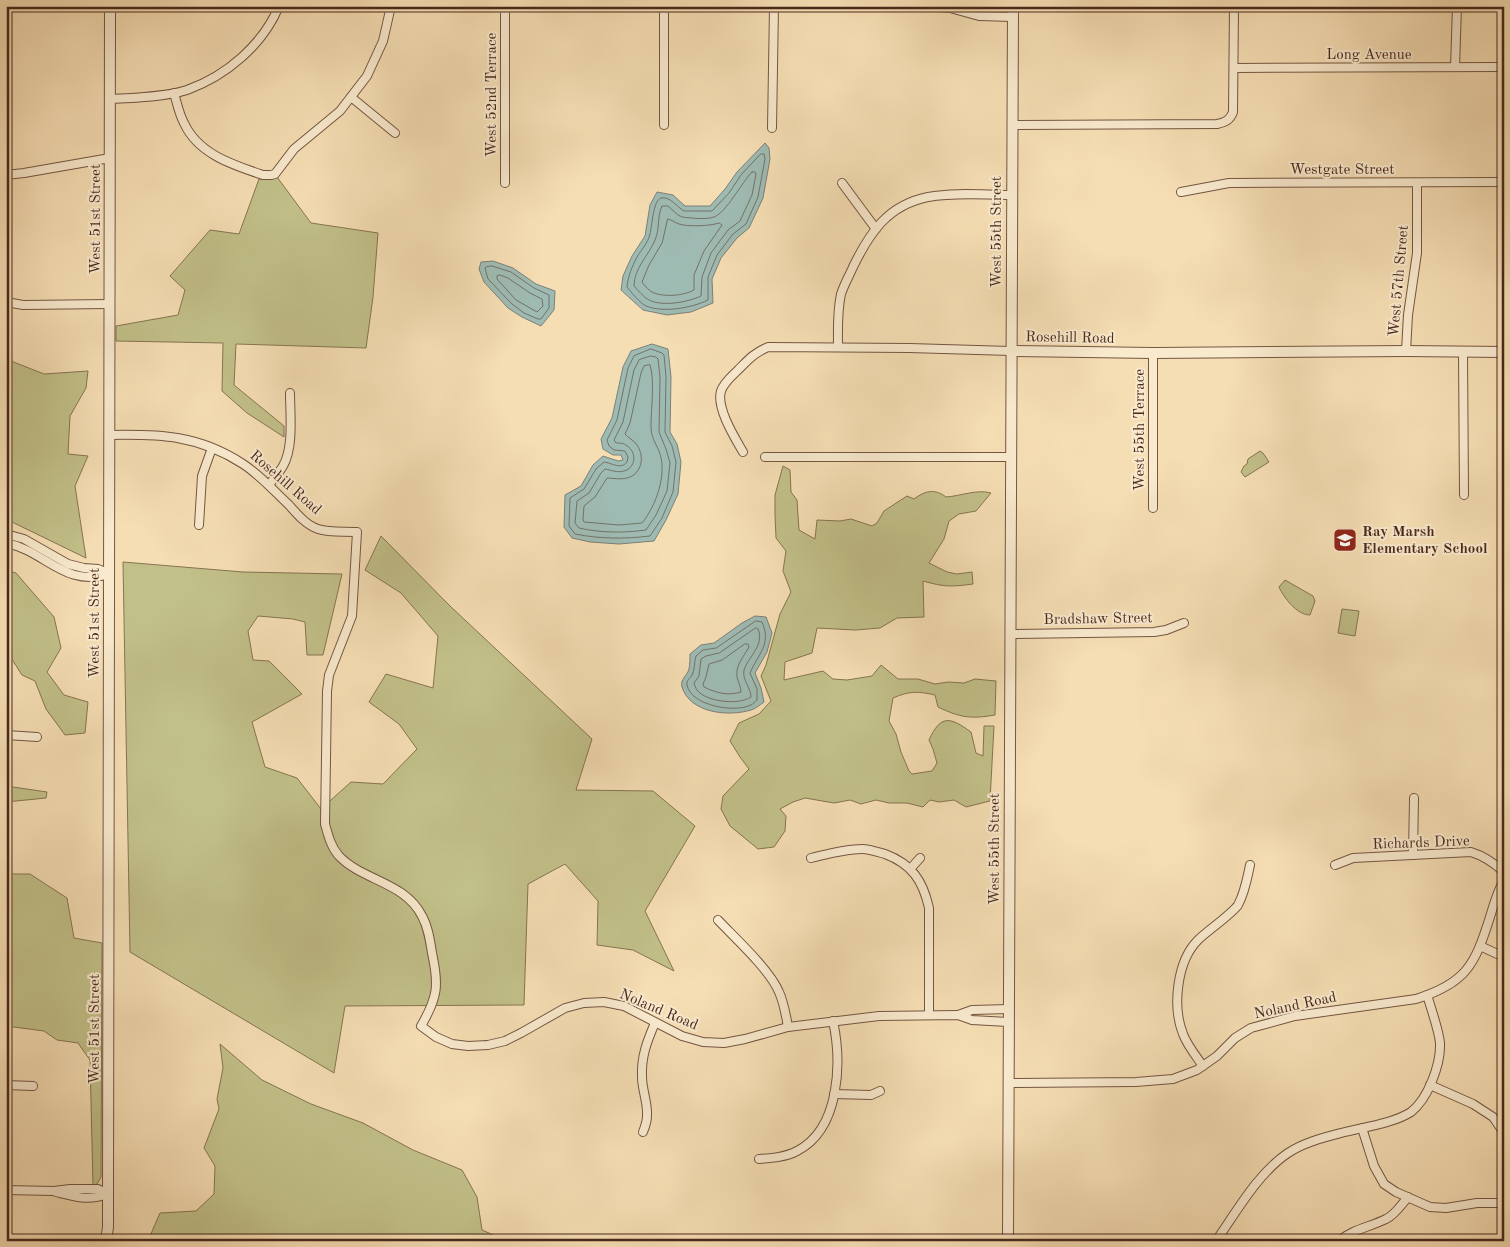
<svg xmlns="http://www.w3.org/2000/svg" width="1510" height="1247" font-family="'Old Standard TT',serif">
<rect width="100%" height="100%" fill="#f6deb4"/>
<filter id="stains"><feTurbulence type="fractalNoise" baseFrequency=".004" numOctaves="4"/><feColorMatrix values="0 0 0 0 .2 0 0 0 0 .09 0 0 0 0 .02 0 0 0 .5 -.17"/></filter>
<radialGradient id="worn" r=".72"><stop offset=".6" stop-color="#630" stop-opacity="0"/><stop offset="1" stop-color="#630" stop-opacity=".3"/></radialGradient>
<g fill="#c2c089" stroke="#867452">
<path d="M277,177L311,223L378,233L373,297L366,348L236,344L234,385L284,426V437L247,413L222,391L223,343L116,341V326L178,315L185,290L170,276L210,230L239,234L259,179H273Z"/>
<path d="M6,359L44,374L88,371L86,388L70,416L68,454L88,456L75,486L86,558L12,522L6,523Z"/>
<path d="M1260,451L1263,453L1269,462L1245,477L1241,472L1244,466L1247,464L1248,459Z"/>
<path d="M783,466L790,470L791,492L797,500L799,530L815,539L817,520L840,521L851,519L872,526L877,523L884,511L907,496L914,499C925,491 934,488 946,497C961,496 977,489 991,493L976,511L959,514L949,521L944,539L929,563L947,572L957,574L972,572L973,584C951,587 944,587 923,581L924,617L897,618L880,628L855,630L817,628L812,653L785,662L784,680L823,671L833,679L847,680L872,676L881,665L898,679H918L935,684L948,682L964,683L975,679L996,681L995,715C971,719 961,718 938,707L935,695C918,691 909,691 893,698L889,721L896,734L901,752L909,771L912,774L932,771L937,763L933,749L929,740C941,714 950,717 971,732L976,753L983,756L984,726H994L990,801L966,807L954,800L939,802L930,800L923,807L907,803H889L876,800L861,804L850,800L834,803L805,798L793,802L780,809L786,816L785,831L774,847L758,849L730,826L721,809L723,796L749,769L740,757L730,741L739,723L759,714L771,701L761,676L766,665L780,614L791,592L783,571L786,551L776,538L775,515V495Z"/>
<path d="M381,536L450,606L592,739L576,790L653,791L695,826L645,911L674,971L633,950L597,945L598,901L565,864L528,884L524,1005L345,1006L334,1073L130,952L123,562L243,572L342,574L323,655H307L305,622L293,619L258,616L248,631L253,660L269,661L302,694L252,722L265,767L297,778L321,809L351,782L383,784L417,749L399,724L369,702L386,674L433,688L438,636L401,593L365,570Z"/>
<path d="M6,570L16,573L54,617L61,648L47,672L64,695L88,702L85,733L65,735L46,709L35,681L22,675L6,650Z"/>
<path d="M1285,580L1313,596L1315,601L1310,615C1297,615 1284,598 1279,587Z"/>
<path d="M1342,609L1359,611L1355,636L1338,633Z"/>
<path d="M6,786L47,792L46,798L6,802Z"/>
<path d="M6,874H30L67,898L74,938L102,943L101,1177L97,1184L93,1186L90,1060L78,1043L57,1040L44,1031L6,1026Z"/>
<path d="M220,1044L262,1080L311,1104L363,1123L413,1150L462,1170L477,1197L482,1230L507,1241H283L150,1236L160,1213L196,1211L214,1194L215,1166L204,1148L219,1109L217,1099L223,1068Z"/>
</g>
<g fill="#9ebbb3" stroke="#7c8077">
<path d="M765,143L769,148L770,159L763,198L749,228L737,238L721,258L712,279L713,303L691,312L667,315L643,310L621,290L623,276L632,256L645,236L650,205L657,192L673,195L685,206H710L725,189L737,172Z"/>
<path d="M493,261L513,268L536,284L555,291L554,310L541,326L522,317L508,308L484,282L479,269L481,262Z"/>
<path d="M652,344L668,349L671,377L670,432L677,444L681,462L678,494L666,520L654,541L619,544L590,542L572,538L564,527L565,495L581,486L593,465L603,456L618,461L623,460L621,455H613L603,449L601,439L612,418L623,367L631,351Z"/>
<path d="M755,616L766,617L772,633L767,652L755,673L761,688L764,702C760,705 755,709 751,710C728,717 690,713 682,687C680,679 687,676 689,669C690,664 690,659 690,654L701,645L714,643L742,623Z"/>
</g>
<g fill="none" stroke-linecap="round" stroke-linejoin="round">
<g stroke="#747268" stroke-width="1">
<path d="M761,154H764L765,159L758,197L746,224L733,234L717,255L708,277V300C692,308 663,313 646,306C641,304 630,291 627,287C628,276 632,267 637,257C641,250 648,243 650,234C652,227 653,200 661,198C670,196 677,207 684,211H712L729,193L741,175Z"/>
<path d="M752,172H755L756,174L752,195L740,221L728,230L711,253L702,277L701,296C688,302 663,307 649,300C643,297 638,290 634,286C634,268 649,255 655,240C660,229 657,216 662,206H668L678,215L682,217C691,218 705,220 714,217C727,212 741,183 752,172Z"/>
<path d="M668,219C672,220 674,222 679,224C688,227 710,226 719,223L722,225L704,251L694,275V290C683,296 665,297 654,293C649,291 645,286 642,282L649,265L662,243Z"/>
<path d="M492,266L511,272L534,288L549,295V308L541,319H538L524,313L512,304L488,279L485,268L486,267Z"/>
<path d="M500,275L508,278L530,293L542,299L543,306L537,312L516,300L497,279V276Z"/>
<path d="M651,349L662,353L664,355L666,377L665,432L672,446L676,462L673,492L662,518L650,536C625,539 600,539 575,534L569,526L570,498L584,489L596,469L604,462C612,463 621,470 627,462L628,457L625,451L614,450L609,446L607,440L617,420L628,368L634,356Z"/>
<path d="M651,356L656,357L658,359L660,377L659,432L666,449L670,463L667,491L656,515L646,530C623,533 601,533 579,528L575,523L577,501L589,493L601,473L605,469C611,470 617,473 624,471C636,468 637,452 627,446C624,443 620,443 616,443L614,440L623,422L634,370L639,360Z"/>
<path d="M650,365C655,380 651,409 651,426C651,437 655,442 659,451C668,473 656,506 642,523L619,525L584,522L583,519L584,506L595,497L607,478C613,478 620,480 627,478C642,474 645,457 637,445C634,440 628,438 625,434L630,423L641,373L644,366Z"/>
<path d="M756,621L762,622C772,644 758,654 750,673L757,689V700C755,702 753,704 751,705C735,713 691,706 687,685C686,680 690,679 692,675C695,670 694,662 696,656L703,650L716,648Z"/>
<path d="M756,628L758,629C765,645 748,657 744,670C742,680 751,688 751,697C739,705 711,702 700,693C697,691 695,687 694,683L699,676L701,659L706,656L719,653Z"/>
<path d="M745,644H748L749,647C744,656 735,666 737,677C738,682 741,687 741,692C728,696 716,693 704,687L703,684L706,677L709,664L722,660Z"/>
</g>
<g stroke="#745642" stroke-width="10">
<g id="minor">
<path d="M797,6L937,7L950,8L979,16L1012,17"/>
<path d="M1455,67L1457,6"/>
<path d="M1234,68L1504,67"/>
<path d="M174,93C177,103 179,114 184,123C198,154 233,165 263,175H271L275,174L294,149L340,111L367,76L383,41L391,6"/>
<path d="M351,97L395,133"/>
<path d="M110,99C132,98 165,97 187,90C226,76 263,45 279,6"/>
<path d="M664,125V6"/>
<path d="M1012,125L1217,124C1226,122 1230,120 1233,112L1234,6"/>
<path d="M772,128L774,6"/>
<path d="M6,175L24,173L110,158"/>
<path d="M505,183V6"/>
<path d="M842,183L876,229"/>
<path d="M1181,192L1229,183L1504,182"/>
<path d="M6,302L23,305L110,304"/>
<path d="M838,347C838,330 837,312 841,294C844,285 849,276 853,267C870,232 888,205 928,197C955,192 984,195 1011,195"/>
<path d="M1406,351L1408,315L1417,253V183"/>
<path d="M1463,351L1464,495"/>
<path d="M110,435C160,434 199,435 243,464C260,475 274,491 289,505C297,514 306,525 318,529C330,533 344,531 357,532L352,616L329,675L327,691L325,824C328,835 331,847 339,856C363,881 405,882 422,916C428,927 430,940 432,953C439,985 438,997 421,1026L436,1037L452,1044L468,1046L488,1045L505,1041L521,1033L565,1008L584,1003L604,1002L624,1006L682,1036L703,1042L724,1043L745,1039L788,1027L879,1016L958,1015L972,1020L1008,1022"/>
<path d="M743,452C735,438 716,408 721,391C724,382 732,376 738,370C750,358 753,354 768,347L909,348L1011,351"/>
<path d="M765,457H1010"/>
<path d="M269,485C273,479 279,473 283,466C294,447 290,414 290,393"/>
<path d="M1153,508V353"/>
<path d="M199,525L202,476L212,448"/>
<path d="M6,534L24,539L68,564L84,568L98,569L110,574"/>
<path d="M6,543C46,551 64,588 110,574"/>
<path d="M1010,634L1154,632L1166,630L1184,623"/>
<path d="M6,735L37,737"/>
<path d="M1413,855L1414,798"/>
<path d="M811,858C828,854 845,849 862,849C869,849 878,852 885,854C912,864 923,881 929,908V1015"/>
<path d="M1335,865L1353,858L1471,852C1484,856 1493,862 1504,872"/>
<path d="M911,868L920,858"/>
<path d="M718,920C736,939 770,970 779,992C784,1003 786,1015 788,1027"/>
<path d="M1480,946L1504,957"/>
<path d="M958,1015L972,1010L1009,1009"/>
<path d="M1203,1066C1196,1056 1187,1045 1183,1034C1172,1006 1177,961 1198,940C1207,931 1232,914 1238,905C1245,892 1247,879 1250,865"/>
<path d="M1008,1083L1136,1082L1173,1079L1197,1070L1217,1056L1235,1038L1251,1028L1295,1016L1416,999C1467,983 1475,964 1490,917C1494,904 1497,892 1504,880"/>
<path d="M6,1085L33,1086"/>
<path d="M1430,1085L1473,1104L1493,1117L1504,1133"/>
<path d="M834,1094L871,1095L880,1091"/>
<path d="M1362,1128L1374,1166L1384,1184L1396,1192L1430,1207L1446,1208L1477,1203H1504"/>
<path d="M643,1132C645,1127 647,1121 647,1116C648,1103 642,1090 642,1077C641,1057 647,1041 655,1023"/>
<path d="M759,1159C772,1158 786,1157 797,1151C840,1129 842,1063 833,1021"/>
<path d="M6,1190L54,1191L70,1189H98L108,1194"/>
<path d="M56,1192C76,1197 88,1201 108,1194"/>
<path d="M1216,1241C1237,1211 1258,1173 1288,1153C1304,1142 1326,1137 1345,1132C1365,1127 1394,1123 1411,1112C1428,1099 1441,1064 1440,1043C1439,1031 1431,1008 1427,995"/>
<path d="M1339,1241C1353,1229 1370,1227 1386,1219C1395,1215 1401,1205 1408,1197"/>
</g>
</g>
<g stroke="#745642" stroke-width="12">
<g id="tertiary">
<path d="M1011,351L1153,353L1406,351L1504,352"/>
<path d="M106,1241L108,1227V1194L110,6"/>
<path d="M1008,1241L1013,6"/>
</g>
</g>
<use href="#minor" stroke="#f9eace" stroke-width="8"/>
<use href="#tertiary" stroke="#f9eace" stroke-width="10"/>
</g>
<defs>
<g id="school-square" transform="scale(1.25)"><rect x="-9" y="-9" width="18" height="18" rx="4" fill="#8f2418" stroke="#f9eace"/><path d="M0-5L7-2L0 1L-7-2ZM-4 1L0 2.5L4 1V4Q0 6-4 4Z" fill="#fff"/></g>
</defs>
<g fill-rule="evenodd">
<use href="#school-square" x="1345" y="540"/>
</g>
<g text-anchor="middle" stroke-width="4" stroke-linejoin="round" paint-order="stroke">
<g font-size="15" fill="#49281c" stroke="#f9eace">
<text x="1369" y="59">Long Avenue</text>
<text transform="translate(491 95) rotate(-90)" y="5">West 52nd Terrace</text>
<text x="1342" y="174">Westgate Street</text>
<text transform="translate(95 219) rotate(-90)" y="5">West 51st Street</text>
<text transform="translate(996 232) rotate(-90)" y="5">West 55th Street</text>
<text transform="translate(1398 281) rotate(-85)" y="5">West 57th Street</text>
<text transform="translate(1070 337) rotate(1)" y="5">Rosehill Road</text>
<text transform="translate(1139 430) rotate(-90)" y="5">West 55th Terrace</text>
<text transform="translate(286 482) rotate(41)" y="5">Rosehill Road</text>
<text transform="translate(1098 618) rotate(-1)" y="5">Bradshaw Street</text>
<text transform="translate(94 623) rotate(-90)" y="5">West 51st Street</text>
<text transform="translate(1421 842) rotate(-2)" y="5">Richards Drive</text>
<text transform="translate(994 849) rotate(-90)" y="5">West 55th Street</text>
<text transform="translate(1295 1005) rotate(-12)" y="5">Noland Road</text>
<text transform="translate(659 1009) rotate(23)" y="5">Noland Road</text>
<text transform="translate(94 1029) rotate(-90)" y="5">West 51st Street</text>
</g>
<g font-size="15" font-weight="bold" fill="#49281c" stroke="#f9eace" text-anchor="start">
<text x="1362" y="536">Ray Marsh<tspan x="1362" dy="17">Elementary School</tspan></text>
</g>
</g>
<rect width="1510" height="1247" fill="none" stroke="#f6deb4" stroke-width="25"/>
<rect x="8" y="8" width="1495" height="1232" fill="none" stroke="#49281c" stroke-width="2.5"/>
<rect x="12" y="12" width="1485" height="1222" fill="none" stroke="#49281c"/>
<rect width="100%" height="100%" filter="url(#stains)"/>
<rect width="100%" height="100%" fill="url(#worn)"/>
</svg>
